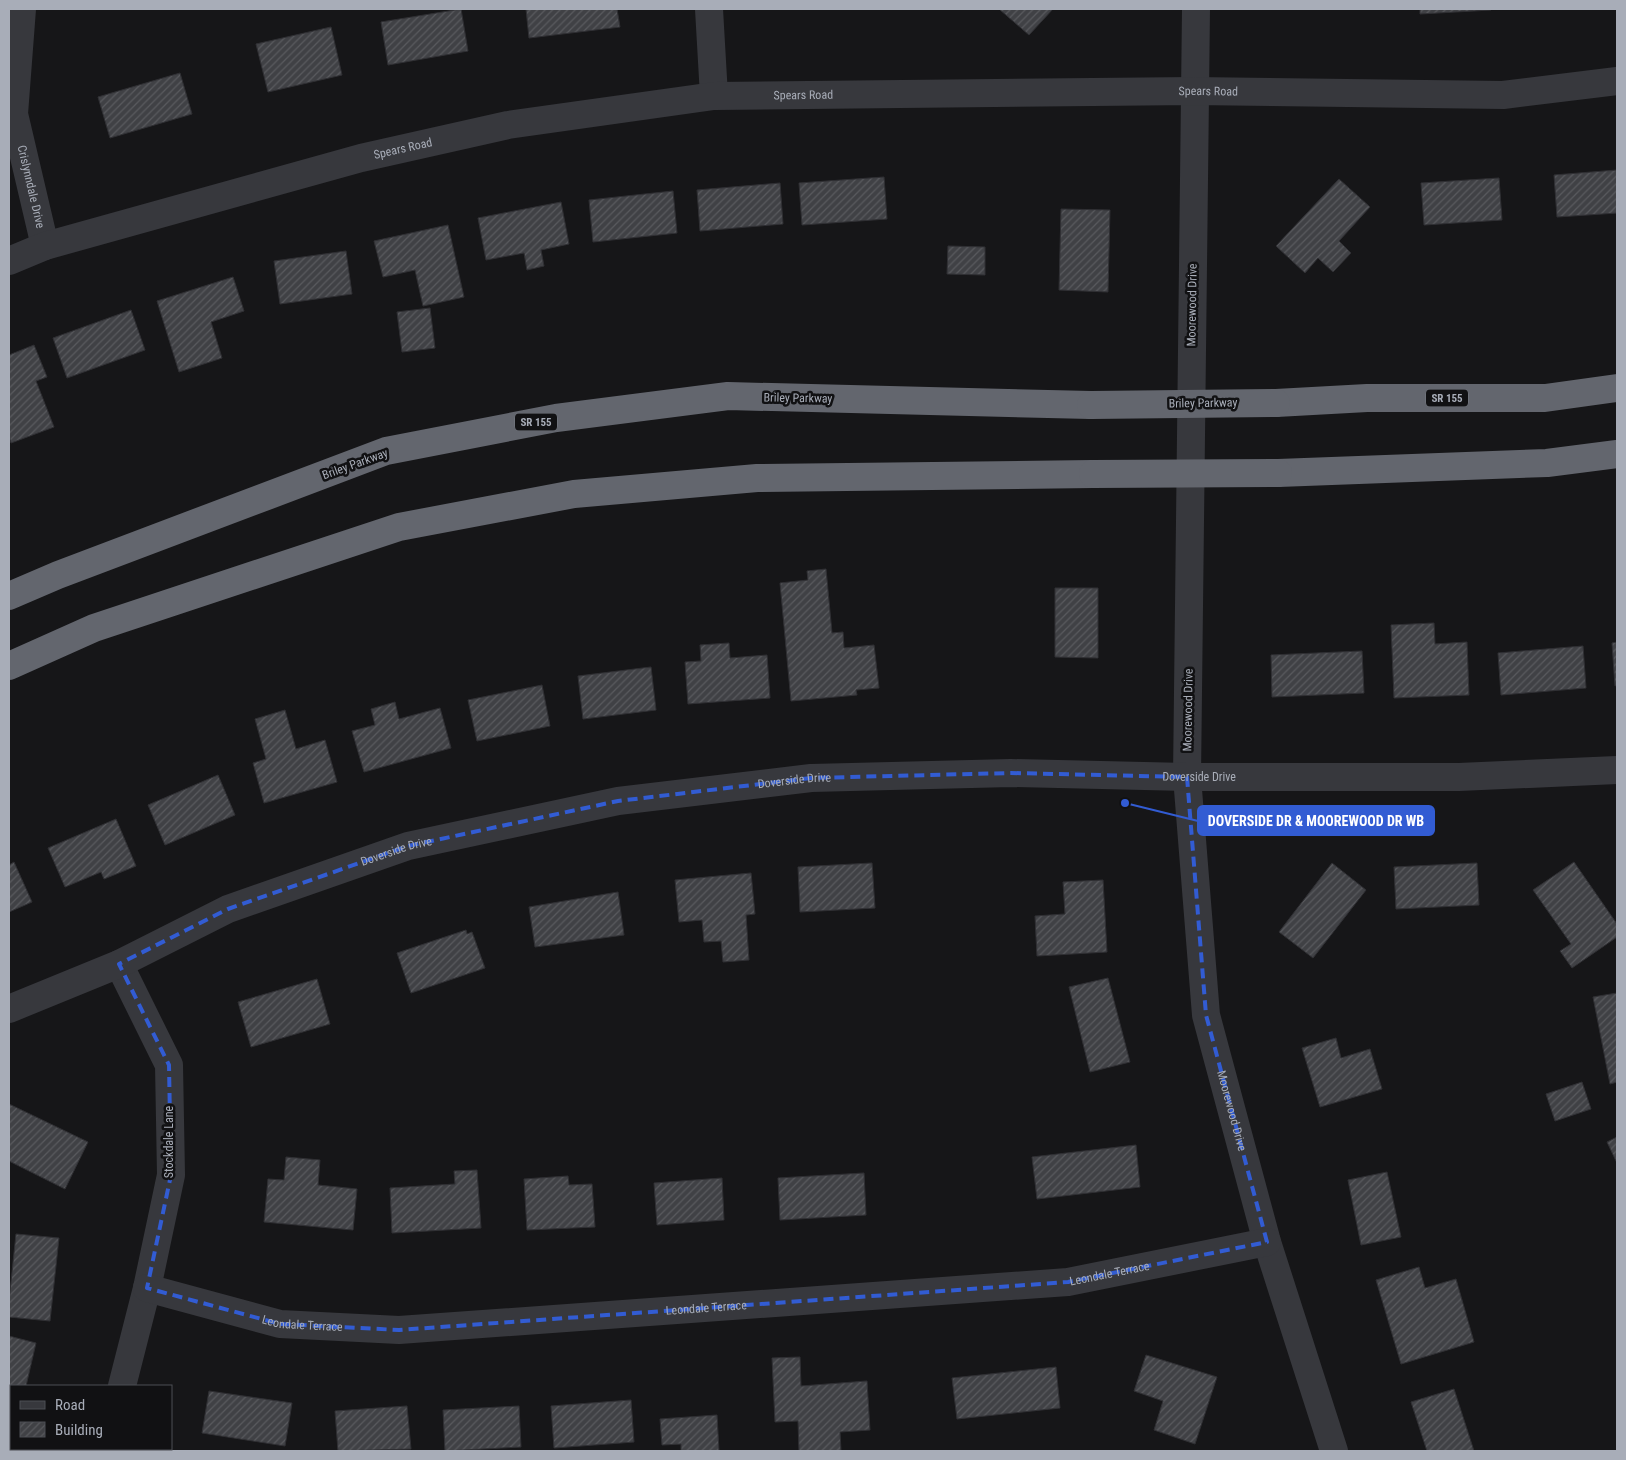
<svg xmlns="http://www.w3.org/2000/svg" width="1626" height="1460" font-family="'Roboto Condensed',sans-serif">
<defs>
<pattern id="building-hatch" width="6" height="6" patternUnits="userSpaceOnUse" patternTransform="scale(1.25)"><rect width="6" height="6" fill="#404145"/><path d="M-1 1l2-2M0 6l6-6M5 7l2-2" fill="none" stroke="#595a5e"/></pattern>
</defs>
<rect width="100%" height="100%" fill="#161618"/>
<g fill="url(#building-hatch)" stroke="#303034">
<path d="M461,9L468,51L388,65L381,22Z"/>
<path d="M526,9H617L620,27L529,38Z"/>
<path d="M999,9H1053L1029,35Z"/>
<path d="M1420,9H1491V10L1420,14Z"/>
<path d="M331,27L342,75L268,92L256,44Z"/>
<path d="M180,73L192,114L110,138L98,97Z"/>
<path d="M1617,170V213L1557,217L1554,175Z"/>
<path d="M884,177L887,219L802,225L799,183Z"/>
<path d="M1499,178L1502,220L1424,225L1421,183Z"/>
<path d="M1339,179L1370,207L1339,241L1351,253L1333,272L1318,258L1305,273L1276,246Z"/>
<path d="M780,183L783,224L700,231L697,190Z"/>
<path d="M673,191L677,233L593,242L589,200Z"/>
<path d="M561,202L569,244L541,250L544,266L527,270L524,253L486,260L478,218Z"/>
<path d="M1061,209L1110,210L1108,292L1059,290Z"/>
<path d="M448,225L464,297L423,306L415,270L383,277L374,241Z"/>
<path d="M948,246L985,247V275L947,274Z"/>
<path d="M346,251L352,294L280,304L274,261Z"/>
<path d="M233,277L244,311L211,322L222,358L179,372L157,301Z"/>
<path d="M430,308L435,348L402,352L397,312Z"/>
<path d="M131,310L145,350L67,378L53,338Z"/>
<path d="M34,345L47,377L36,381L54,427L11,443L9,436V355Z"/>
<path d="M826,569L832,633L843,632L844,648L874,645L879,688L856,690L857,695L791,701L780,583L808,580L807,571Z"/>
<path d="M1055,588H1098V658L1055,657Z"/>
<path d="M1434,623L1435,644L1467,642L1469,695L1394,698L1391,625Z"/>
<path d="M1617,642V685L1615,686L1612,643Z"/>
<path d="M729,643L730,658L767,655L770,698L688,704L685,662L701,661L700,645Z"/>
<path d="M1583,646L1586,688L1501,695L1498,653Z"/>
<path d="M1362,651L1364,693L1272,697L1271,655Z"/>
<path d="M651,667L656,710L583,719L578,676Z"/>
<path d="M542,685L550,726L477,741L468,700Z"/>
<path d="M395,702L399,719L440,708L451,748L364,772L352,731L375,725L371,709Z"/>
<path d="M285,710L296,749L325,740L337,782L264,803L253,763L266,759L255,719Z"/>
<path d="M218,775L235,815L165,845L148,805Z"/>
<path d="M116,819L136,866L104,879L101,872L65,887L48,848Z"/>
<path d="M14,862L32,902L9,912V865Z"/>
<path d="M1574,862L1617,924V937L1572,968L1560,951L1571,944L1533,890Z"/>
<path d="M872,863L875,908L800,912L798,867Z"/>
<path d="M1332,863L1366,890L1313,958L1279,932Z"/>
<path d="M1477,863L1479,905L1396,909L1394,867Z"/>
<path d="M751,873L755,914L746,915L749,960L723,962L721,941L704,942L702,920L679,922L675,880Z"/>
<path d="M1103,880L1107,952L1037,956L1035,916L1065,914L1063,882Z"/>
<path d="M618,892L624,935L535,947L529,907Z"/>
<path d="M466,930L467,934L472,932L485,968L411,993L397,953Z"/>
<path d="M1108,978L1130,1062L1090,1072L1069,987Z"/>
<path d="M317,979L330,1024L251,1047L238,1002Z"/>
<path d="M1617,993V1082L1610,1084L1593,997Z"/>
<path d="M1336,1038L1341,1058L1370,1049L1382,1089L1320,1107L1302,1048Z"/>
<path d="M1582,1082L1591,1109L1555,1121L1546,1094Z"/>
<path d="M9,1104L88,1142L65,1189L9,1161Z"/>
<path d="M1617,1137V1163L1607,1142Z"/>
<path d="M1136,1145L1140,1187L1037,1199L1032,1157Z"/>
<path d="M286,1157L320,1160L318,1185L357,1189L353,1230L264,1222L268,1179L284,1180Z"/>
<path d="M477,1170L481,1228L392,1233L390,1188L455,1184L454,1171Z"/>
<path d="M1387,1172L1401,1237L1361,1245L1348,1180Z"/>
<path d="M864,1173L866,1215L780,1220L778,1178Z"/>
<path d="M568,1176L569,1185L592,1184L595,1227L527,1230L524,1179Z"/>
<path d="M722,1178L724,1220L657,1225L654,1183Z"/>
<path d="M16,1234L59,1238L50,1321L9,1317V1301Z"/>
<path d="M1419,1267L1425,1288L1456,1279L1474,1342L1401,1364L1376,1280Z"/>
<path d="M9,1336L36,1343L26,1386H11V1428H9Z"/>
<path d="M1146,1355L1217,1377L1195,1444L1154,1430L1163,1401L1134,1391Z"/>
<path d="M800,1357L801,1386L867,1381L870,1430L840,1432L841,1451H799L798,1421L775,1422L772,1358Z"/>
<path d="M1056,1367L1060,1408L957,1419L952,1378Z"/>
<path d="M1454,1389L1474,1451H1427L1411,1402Z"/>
<path d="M209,1391L292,1403L285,1446L202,1433Z"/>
<path d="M631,1400L634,1442L554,1448L551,1406Z"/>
<path d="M407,1406L411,1449L338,1451L335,1411Z"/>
<path d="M519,1406L521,1447L445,1451L443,1410Z"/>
<path d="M717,1415L719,1451H681V1444L662,1445L660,1419Z"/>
</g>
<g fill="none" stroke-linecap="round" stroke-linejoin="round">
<g stroke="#37383d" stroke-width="28">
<path id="s1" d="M22,9L14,114L45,246"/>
<path d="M709,9L714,96"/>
<path id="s2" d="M1196,9L1187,777L1206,1015L1267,1242L1334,1451"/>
<path id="s3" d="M9,261L45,246L361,158L508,125L714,96L1194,91L1503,95L1617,81"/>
<path d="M119,964L169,1065L171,1175L147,1288L122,1386"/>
<path id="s4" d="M9,1009L119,964L228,909L408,846L618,801L811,778L1011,773L1187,777H1459L1617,770"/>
<path id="s5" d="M147,1288L280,1324L399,1330L1068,1282L1267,1242"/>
<path d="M106,1451V1449"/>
</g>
<g stroke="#63666e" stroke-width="28">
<path d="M1276,403L1367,398H1545L1617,388"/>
<path d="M1278,473L1547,463L1617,454"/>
<path d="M9,596L58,575L386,451L556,418L728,396L1091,405"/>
<path d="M9,666L94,628L399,527L574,494L757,478L1093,474"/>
</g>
<g stroke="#63666e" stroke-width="28">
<path d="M1091,405L1276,403"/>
<path d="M1093,474L1278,473"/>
</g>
</g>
<path fill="none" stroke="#325cd3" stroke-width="4" stroke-dasharray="10 6" stroke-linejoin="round" d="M1011,773L1187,777L1206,1015L1267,1242L1068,1282L399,1330L280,1324L147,1288L171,1175L169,1065L119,964L228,909L408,846L618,801L811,778Z"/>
<g text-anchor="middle" stroke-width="5" stroke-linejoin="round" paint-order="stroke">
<g fill="#111113" stroke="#7b7e86" stroke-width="1">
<rect x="1426" y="389.5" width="42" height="17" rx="4"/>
<rect x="515" y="413.5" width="42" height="17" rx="4"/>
</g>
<g font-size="11" font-weight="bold" fill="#a8adb8">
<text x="1447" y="402">SR 155</text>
<text x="536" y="426">SR 155</text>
</g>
<g font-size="12" fill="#a8adb8" stroke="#111113">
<text dy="4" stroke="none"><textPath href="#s3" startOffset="1220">Spears Road</textPath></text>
<text dy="4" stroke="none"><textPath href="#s3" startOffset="815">Spears Road</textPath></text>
<text dy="4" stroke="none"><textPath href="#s3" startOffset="410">Spears Road</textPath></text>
<text dy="4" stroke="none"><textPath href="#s1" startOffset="180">Crislynndale Drive</textPath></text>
<text transform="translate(1192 305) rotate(-89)" y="4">Moorewood Drive</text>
<text transform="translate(798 398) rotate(1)" y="4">Briley Parkway</text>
<text transform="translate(1203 403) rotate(-1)" y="4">Briley Parkway</text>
<text transform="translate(355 464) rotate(-20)" y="4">Briley Parkway</text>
<text transform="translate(1188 710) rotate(-89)" y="4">Moorewood Drive</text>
<text dy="4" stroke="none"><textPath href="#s4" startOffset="1229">Doverside Drive</textPath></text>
<text dy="4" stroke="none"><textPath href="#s4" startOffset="824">Doverside Drive</textPath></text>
<text dy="4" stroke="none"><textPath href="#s4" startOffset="419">Doverside Drive</textPath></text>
<text dy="4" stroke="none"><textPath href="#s2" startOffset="1106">Moorewood Drive</textPath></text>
<text transform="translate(169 1142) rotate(-90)" y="4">Stockdale Lane</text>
<text dy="4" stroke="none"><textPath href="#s5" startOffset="970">Leondale Terrace</textPath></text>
<text dy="4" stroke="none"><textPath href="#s5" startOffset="565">Leondale Terrace</textPath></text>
<text dy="4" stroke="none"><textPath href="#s5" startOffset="160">Leondale Terrace</textPath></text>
</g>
</g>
<path fill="none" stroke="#325cd3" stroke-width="2" d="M1125 803L1198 821"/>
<circle fill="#325cd3" stroke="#111113" stroke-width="2" cx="1125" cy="803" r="5"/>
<rect fill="#325cd3" stroke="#325cd3" stroke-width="2" x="1198" y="806" width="236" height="29" rx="5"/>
<g font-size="14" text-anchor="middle" font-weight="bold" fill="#fff">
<text x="1316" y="826">DOVERSIDE DR &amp; MOOREWOOD DR WB</text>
</g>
<rect width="1626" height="1460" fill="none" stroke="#a8adb8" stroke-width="20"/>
<rect x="10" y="1385" width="162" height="65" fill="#111113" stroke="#4d4f55"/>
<rect x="20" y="1401" width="25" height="8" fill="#37383d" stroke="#4d4f55"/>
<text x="55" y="1410" font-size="15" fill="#a8adb8">Road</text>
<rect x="20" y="1422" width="25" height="15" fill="url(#building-hatch)" stroke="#4d4f55"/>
<text x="55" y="1435" font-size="15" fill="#a8adb8">Building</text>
</svg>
